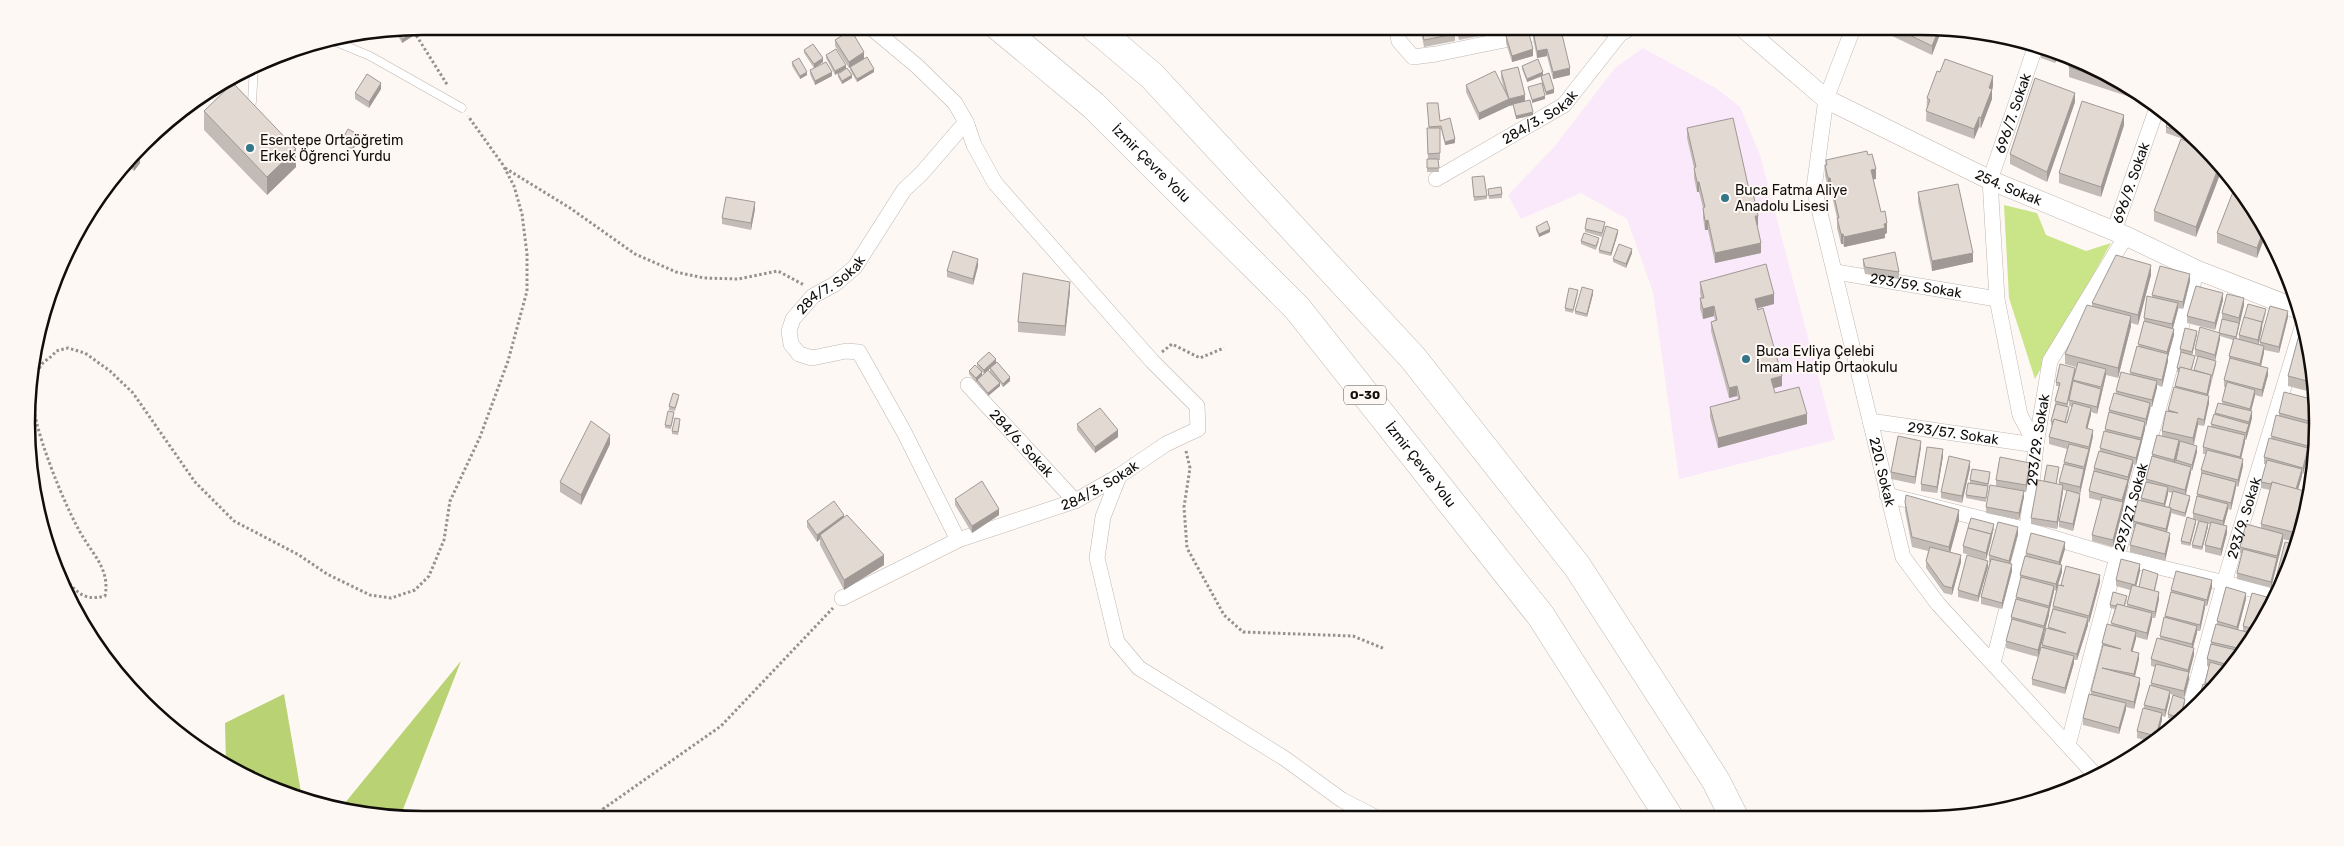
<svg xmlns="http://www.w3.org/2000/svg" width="2344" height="846" font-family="Rubik,sans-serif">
<rect width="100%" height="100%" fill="#fef8f4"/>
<path fill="#fae9fa" d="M1643,48L1716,88L1740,107L1760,155L1835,440L1679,479L1653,292L1627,219L1581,193L1521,219L1508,195L1554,147L1615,68Z"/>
<path fill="#cae488" d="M2004,205L2037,213L2046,235L2086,251L2111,243L2035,379L2009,298Z"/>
<g fill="#b8d274">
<path d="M461,661L400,817L340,809Z"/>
<path d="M284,694L302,798L226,763L225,723Z"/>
</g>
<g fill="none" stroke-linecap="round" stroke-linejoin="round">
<g stroke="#bfb6b0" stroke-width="9">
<g id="service">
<path d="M329,39L370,56L462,108"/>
<path d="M252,102L254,67"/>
</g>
</g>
<g stroke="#bfb6b0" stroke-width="16">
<g id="minor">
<path d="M1396,26L1399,41L1413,57L1436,54L1572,26"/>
<path id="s1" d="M1854,26L1826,99L1814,188L1903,557L1938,604L2098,778"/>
<path id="s2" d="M1436,179L1564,105L1623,30"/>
<path id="s3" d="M2114,231L2158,105"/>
<path id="s4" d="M1836,272L1997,299"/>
<path id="s5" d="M968,385L1075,501"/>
<path id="s6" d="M1870,421L2036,445"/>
<path id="s7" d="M2036,445L2020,415L1997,299L1990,180L2036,45"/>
<path d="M1119,476L1103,517L1097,558L1117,642L1139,668L1284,758L1342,800L1377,818"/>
<path d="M1887,495L2027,530L2117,557L2275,595"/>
<path id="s8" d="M958,540L904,432L859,352L846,351L812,358L799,354L791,344L789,331L793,319L813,296L835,284L855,267L904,190L922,173L966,122"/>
<path id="s9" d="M842,598L958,540L1075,501L1119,476L1166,444L1198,429L1197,406L1152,361L995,183L974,145L966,122L955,103L917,66L869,26"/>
<path id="s10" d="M1993,663L2027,530L2036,445L2050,361L2126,236"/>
<path id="s11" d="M2188,714L2224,583L2303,324"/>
<path id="s12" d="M2068,745L2117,557L2197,270"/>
</g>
</g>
<g stroke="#bfb6b0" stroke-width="20">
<g id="tertiary">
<path d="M1603,26L1623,30L1630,26"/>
<path id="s13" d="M1741,26L1826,99L1990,180L2126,236L2197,270L2300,310"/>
</g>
</g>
<g stroke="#bfb6b0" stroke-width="29">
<g id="motorway">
<path id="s14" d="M998,26L1093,105L1297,308L1541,616L1669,817"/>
<path d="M1093,26L1152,76L1413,358L1577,566L1716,781L1734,817"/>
</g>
</g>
<g stroke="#96918e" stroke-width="3" stroke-dasharray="2.5 2.5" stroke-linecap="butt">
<path d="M411,27L448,86"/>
<path d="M505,168L570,208L635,254L676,272L704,278L738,279L778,271L804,285"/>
<path d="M1162,352L1172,344L1200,358L1224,348"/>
<path d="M1186,451L1190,468L1184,507L1187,548L1224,615L1243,632L1353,636L1385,649"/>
<path d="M58,567C72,586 79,603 105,596C110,571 95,557 83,537C66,510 29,420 32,389C33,383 38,369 42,364C47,359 52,357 56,351L68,348L85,353L110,371L133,393L195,482L234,521L299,555L327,574L370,595L391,598L415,590L429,576L444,540L450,501L480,437L508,361L527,291V254L522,214L514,186L503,165L468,116"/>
<path d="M601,819L603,809L721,726L833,608"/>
</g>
<use href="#service" stroke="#fff" stroke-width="8"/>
<use href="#minor" stroke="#fff" stroke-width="15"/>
<use href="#tertiary" stroke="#fff" stroke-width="19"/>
<use href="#motorway" stroke="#fff" stroke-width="28"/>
</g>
<g fill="#c3bbb5" fill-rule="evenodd">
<path d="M1420,26H1454L1455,34V41L1424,47Z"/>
<path d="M1456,26H1483L1484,35L1459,40Z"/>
<path d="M1871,26H1921L1942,29L1932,55Z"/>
<path d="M409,28L413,36L402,43L394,29Z"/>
<path d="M1533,31L1570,75L1553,79L1547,56L1537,58L1533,38Z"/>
<path d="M340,36L351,37L348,44L340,40Z"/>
<path d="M1506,36L1533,56L1512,62L1506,43Z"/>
<path d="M835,40L864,58L874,72L857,82L850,70V68H849L835,46Z"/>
<path d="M2043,47L2059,53L2055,63L2041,58V52Z"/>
<path d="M836,49L835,75L826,58V55Z"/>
<path d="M804,50L823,62L814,68L804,53Z"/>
<path d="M792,62L807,75L800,79L792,66Z"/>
<path d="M1522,66L1543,75L1554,93L1546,95L1541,79V77L1527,82L1522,69Z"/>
<path d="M2069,67H2096L2135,91L2133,98L2069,77Z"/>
<path d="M810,70L832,76L815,85L810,74Z"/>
<path d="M1501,71L1525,101L1533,115L1516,119L1513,105L1509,106V105V106L1479,120L1466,92V85L1505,92L1501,78Z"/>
<path d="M838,74L852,78L842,84L838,77Z"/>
<path d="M1993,86L1992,90V99L1981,128L1979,127L1974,139L1926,121L1927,98Z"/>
<path d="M381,89L369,108L355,99V93Z"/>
<path d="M2075,102L2047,182L2010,164V154Z"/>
<path d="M1427,103L1455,143L1445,145L1441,129H1440V160H1438L1439,172H1427V159H1428L1427,128H1429Z"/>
<path d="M204,111L296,167L267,195L204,130Z"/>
<path d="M2170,115L2203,146L2166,133V127Z"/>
<path d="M2124,125L2101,197L2059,183V173Z"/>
<path d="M1687,128L1750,194L1758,225L1757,226L1761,253L1715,263L1708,230H1705L1703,218V208L1699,192H1697L1694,178V168L1687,138Z"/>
<path d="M359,139L353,150L342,144V140Z"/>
<path d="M2206,149L2196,237L2154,221V211Z"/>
<path d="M134,154L140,163L134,171L125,163Z"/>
<path d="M1826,160L1876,179H1873L1881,212L1887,233L1885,234V238L1844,247L1843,244H1841L1837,228V218L1830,187L1828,188L1825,175V165H1826Z"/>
<path d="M1472,177L1487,196V199L1474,201Z"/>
<path d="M1488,189L1502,194V198L1489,199Z"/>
<path d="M1918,192L1973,262L1932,271L1918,202Z"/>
<path d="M755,209L751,230L722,224V218Z"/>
<path d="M2264,224L2257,258L2217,243V233Z"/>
<path d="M1605,226L1602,237L1585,232V229Z"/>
<path d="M1536,227L1550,232L1539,237L1536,230Z"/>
<path d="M1618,233L1611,256L1599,253V250Z"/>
<path d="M1581,241H1599L1596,250L1581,244Z"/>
<path d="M1632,253L1626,268L1613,262V259Z"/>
<path d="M1863,259L1899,272V279L1865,274L1863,265Z"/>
<path d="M978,266L973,285L947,277V271Z"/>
<path d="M2151,275L2138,325L2131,323V326L2118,378L2106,375L2097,414L2091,412L2087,428L2093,436L2080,494V500L2073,531L2059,527V521L2067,491L2063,490L2057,529L2031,524V518L2044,482L2059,471L2056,484H2059L2067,449L2049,444V437L2052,425H2051V421L2059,386H2056V382L2075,371L2067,407L2069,411L2066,422L2067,423L2072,407L2069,406V400L2076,367L2065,364V354L2092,306V303Z"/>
<path d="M2190,281L2183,309L2178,308L2173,328L2174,335L2168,357V361L2162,387L2157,385L2152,407H2150L2146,426H2145V429L2136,465L2133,464L2128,484V483L2123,509L2113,547L2092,541V535L2101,501L2089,498V491L2094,468L2100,451V448L2105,431L2109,410L2116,393V391L2130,374L2138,347L2144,322V318L2152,297V295Z"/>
<path d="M1700,282L1774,304L1758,308L1782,386L1773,388L1775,393L1807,424L1718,448L1710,417V407L1738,399L1737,396L1729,398L1711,331V322L1715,320L1714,316L1703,319L1700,308V298H1701L1700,292Z"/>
<path d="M1070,291L1065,336L1018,332V322Z"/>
<path d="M1578,293L1573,313L1565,311V308Z"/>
<path d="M1593,294L1587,317L1575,314V311Z"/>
<path d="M2223,300L2215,330L2187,323V316Z"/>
<path d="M2244,305L2236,338L2239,339V335L2266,312L2258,344L2260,345V342L2288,317L2279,353L2264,350L2261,366L2268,375L2262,397L2255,395L2251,411L2252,418L2249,430L2246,440H2245L2241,459L2243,466L2238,487L2236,486L2231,510L2228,509L2224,525L2227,533L2221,556L2205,552V545L2210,524H2208V527L2202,550L2192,548V545L2198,521L2196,520L2190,546L2181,544V541L2193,519V513L2201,476V470L2206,454H2203V447L2211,426V424L2215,413L2222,404L2225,387H2224V380L2229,362V356L2233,340L2220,336V339L2215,361L2216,365L2208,396L2209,403L2204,426L2198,425L2194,445L2197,452L2192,471H2191L2186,495L2190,499L2185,517L2171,513L2167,532L2170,539L2165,561L2130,552V545L2134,528H2133V521L2141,501V498L2146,482L2152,458V454L2162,436V431L2175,388L2179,372H2177V368L2181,353L2180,352V349L2197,334L2192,355L2195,356V349L2219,332L2222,320V313ZM2195,356L2198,357L2194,370H2192ZM2168,492L2172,493L2169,507L2165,506Z"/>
<path d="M977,363H996L984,374L977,366Z"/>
<path d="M990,368L1010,381L1003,387L1000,383V386L988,396L977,383V381L976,382L969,374V371L982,375L990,372Z"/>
<path d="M2314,371L2315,393L2288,386V376Z"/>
<path d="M679,398L675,411L669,410V406Z"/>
<path d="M2315,400L2316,429H2314L2308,455L2303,474H2302L2298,489L2308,500L2297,543L2283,539L2271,588L2237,579V573L2242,554L2240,553V547L2261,528V524L2270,490L2261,488V482L2266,464H2264V457L2279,416V413Z"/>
<path d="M674,416L671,429L665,428V425Z"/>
<path d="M680,423L678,435L672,434V431Z"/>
<path d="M1077,424L1118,437L1095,453L1077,430Z"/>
<path d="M610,444L581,505L560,492V482Z"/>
<path d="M1921,447L1915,484L1891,479V472Z"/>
<path d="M2316,453L2312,479L2305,477V474Z"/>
<path d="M1943,456L1937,493L1921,491V484Z"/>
<path d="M1970,468L1962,503L1941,498V492Z"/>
<path d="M2030,469L2026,492H2024V497L2019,520L1986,513V507L1996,486V480Z"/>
<path d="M1990,476L1986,502L1966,498V495L1970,483V480Z"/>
<path d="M955,499L999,515L972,533L955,505Z"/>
<path d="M1905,502L1959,520L1950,552L1961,562L1952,595L1944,593L1926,568V561L1928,551L1912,547L1905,511Z"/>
<path d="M844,517L884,565L844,590L820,545V539L817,542L807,527V521Z"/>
<path d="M1994,528L1986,560L1963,553V546Z"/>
<path d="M2018,534L2010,564L2012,571L2002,609L1981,604V597L1990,562H1989V555Z"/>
<path d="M2296,545L2279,586L2276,585V578Z"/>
<path d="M2065,549L2060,565L2062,572L2058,585L2100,582L2089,623L2088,622V625L2077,660H2074V663L2065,694L2032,685V679L2042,647V645L2048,629L2056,591L2054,590L2049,615L2038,657L2006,648V641L2011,624V617L2020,581V575L2026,553Z"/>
<path d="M1988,567L1978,602L1958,597V590Z"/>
<path d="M2140,571L2136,586L2139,587L2158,577L2155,591L2159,599L2155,618H2152L2147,640L2136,637L2132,651L2139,659L2135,676L2140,684L2134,709L2126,707L2119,734L2083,725V718L2091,694V691L2102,649V643L2111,626L2115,609L2110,608V605L2127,599L2125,606H2127L2130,590L2116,586V580Z"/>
<path d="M2212,587L2207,606H2205L2200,631H2197L2193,648L2194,655L2189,674V679L2184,698L2170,694V697L2165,717L2162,716V720L2157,738L2152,742L2137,738V731L2144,709V705L2151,686V683L2155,667L2151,666V659L2160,638L2171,590Z"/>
<path d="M2246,599L2238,630L2243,631V626L2264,622L2198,703L2205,684L2209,667L2207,666V659L2211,642L2217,624V621Z"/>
<path d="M2185,702L2180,721L2168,718V714Z"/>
</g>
<g fill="#9f9894">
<path d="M1507,26H1526L1507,31Z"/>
<path d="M1939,29H1942L1932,55V46Z"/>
<path d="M413,33V36L402,43V39Z"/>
<path d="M1533,49V56L1512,62V56Z"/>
<path d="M1547,49V56L1537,58V51Z"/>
<path d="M864,52V59L849,68V62Z"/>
<path d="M2056,52L2059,53L2055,63V57Z"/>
<path d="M823,58V62L814,68V64Z"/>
<path d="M846,65V69L835,75V71Z"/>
<path d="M1570,68V75L1553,79V72Z"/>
<path d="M874,69V72L857,82V79Z"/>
<path d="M807,72V75L800,79V76Z"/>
<path d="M832,72V76L815,85V81Z"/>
<path d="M1543,72V75L1527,82V79Z"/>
<path d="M852,75V78L842,84V81Z"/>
<path d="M1993,76V86L1992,90V99L1981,128V118L1989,88Z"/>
<path d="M381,83V89L369,108V102Z"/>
<path d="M1554,89V93L1546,95V92Z"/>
<path d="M2133,90L2135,91L2133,98Z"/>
<path d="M2075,93V102L2047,182V172Z"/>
<path d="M1525,95V102L1509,106V99Z"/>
<path d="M1545,96V99L1532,103V100Z"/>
<path d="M1509,99V106L1479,120V113Z"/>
<path d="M1533,112V115L1516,119V116Z"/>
<path d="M2124,115V125L2101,197V187Z"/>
<path d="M1979,117V127L1974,139V129Z"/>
<path d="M359,135V139L353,150V147Z"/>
<path d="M1455,139V143L1445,145V142Z"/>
<path d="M296,149V167L267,195V177Z"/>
<path d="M140,160V163L134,171V167Z"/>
<path d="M2220,163L2223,167L2196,237V227Z"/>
<path d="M1876,169V179L1871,180V170Z"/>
<path d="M1828,178H1830V187L1828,188Z"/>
<rect x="1697" y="182" width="2" height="10"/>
<path d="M755,202V209L751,230V223Z"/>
<path d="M1755,216H1758V225L1755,226Z"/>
<path d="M1708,220V230H1705V221Z"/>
<path d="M1887,223V233L1885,234V238L1844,247V237Z"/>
<path d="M2265,226L2267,231L2257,258V248Z"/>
<path d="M1550,229V232L1539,237V234Z"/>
<path d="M1618,230V233L1611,256V253Z"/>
<rect x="1841" y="234" width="2" height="10"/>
<path d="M1761,243V253L1715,263V253Z"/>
<path d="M1632,249V253L1626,268V264Z"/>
<path d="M1973,253V262L1932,271V261Z"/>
<path d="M978,259V266L973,285V279Z"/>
<path d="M2151,265V275L2138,325V315Z"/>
<path d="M2190,274V281L2183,309V302Z"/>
<path d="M1070,282V291L1065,336V326Z"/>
<path d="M1593,290V294L1587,317V314Z"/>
<path d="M2223,293V300L2215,330V323Z"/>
<path d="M1774,294V304L1755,309V299Z"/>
<path d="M2244,298V305L2236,340V337L2239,323V318Z"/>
<path d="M2178,303V309L2172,331V324Z"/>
<path d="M1714,306V316L1703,319V309Z"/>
<path d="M2288,311V317L2279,353V347Z"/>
<path d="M2131,316V326L2118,378V368Z"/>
<path d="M2262,322V329L2258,347V340Z"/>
<path d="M2174,329V335L2168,357V361L2162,387V380L2167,356V352Z"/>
<path d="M2197,331V334L2192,356V352Z"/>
<path d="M2220,333V339L2215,361V355Z"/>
<path d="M2264,346V353L2260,370V364Z"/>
<path d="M996,359V363L984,374V370Z"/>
<path d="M2075,368V371L2067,407V404Z"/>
<path d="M2268,368V375L2262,397V390Z"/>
<path d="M2106,369V375L2097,414V407Z"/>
<path d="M982,372V376L976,382V378Z"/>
<path d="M2211,375V382L2207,400V394Z"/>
<path d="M1782,376V386L1771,389V379Z"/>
<path d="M1010,377V381L1003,387V384Z"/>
<path d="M2157,381V388L2152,407V400Z"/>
<path d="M1000,383V386L988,396V393Z"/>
<path d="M1737,386V396L1729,398V388Z"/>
<path d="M2255,390V396L2250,415V409Z"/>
<path d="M2209,396V403L2204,426V420Z"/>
<path d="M2150,403V409L2146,426V419Z"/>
<path d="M2091,408V415L2086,434V428Z"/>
<path d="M2252,411V418L2246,440V433Z"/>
<path d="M1807,414V424L1718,448V438Z"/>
<path d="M2198,418V425L2193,445V438Z"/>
<path d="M2145,422V429L2136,465V458Z"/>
<path d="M2314,425V432L2308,453V446Z"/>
<path d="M1118,430V437L1095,453V447Z"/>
<path d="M2093,430V436L2080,494V487Z"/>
<path d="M610,435V444L581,505V495Z"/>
<path d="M2245,435V442L2240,463V457Z"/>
<path d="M2179,440V447L2174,466V460Z"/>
<path d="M1921,441V447L1915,484V477Z"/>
<path d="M2197,446V452L2192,471V465Z"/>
<path d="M2308,448V455L2303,474V468Z"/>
<path d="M1943,449V456L1937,493V487Z"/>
<path d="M2243,459V466L2238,487V480Z"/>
<path d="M2133,460V466L2128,484V477Z"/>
<path d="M1970,461V468L1962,503V496Z"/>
<path d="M2030,463V469L2026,492V485Z"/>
<path d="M2191,467V473L2185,496V490Z"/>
<path d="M2302,469V476L2296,497V491Z"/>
<path d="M2128,480V486L2123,506V509L2113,547V540L2122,503V500Z"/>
<path d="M2236,482V488L2231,510V503Z"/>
<path d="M2063,485V492L2057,529V522Z"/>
<path d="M2168,487V494L2164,510V504Z"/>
<path d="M2024,491V497L2019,520V513Z"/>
<path d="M2308,492V503L2297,542V533Z"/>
<path d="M2080,494V500L2073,531V524Z"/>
<path d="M2190,496V499L2185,517V513Z"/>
<path d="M2228,504V510L2223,528V521Z"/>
<path d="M2171,508V514L2166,536V529Z"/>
<path d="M999,509V515L972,533V526Z"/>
<path d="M1959,510V520L1949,557V547Z"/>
<path d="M844,515V522L820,535V539L817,542V535Z"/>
<path d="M2196,520V523L2190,546V543Z"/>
<path d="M2208,523V527L2202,550V547Z"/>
<path d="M1994,524L1991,541L1986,560V553Z"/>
<path d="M2227,526V533L2221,556V549Z"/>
<path d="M2018,527V534L2009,567V561Z"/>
<path d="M2170,533V539L2165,561V554Z"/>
<path d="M2283,534V541L2271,588V582Z"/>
<path d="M2065,542V549L2059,569V562Z"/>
<path d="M884,555V565L844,590V580Z"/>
<path d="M1961,555V562L1952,595V588Z"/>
<path d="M1988,561V567L1978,602V596Z"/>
<path d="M2012,564V571L2002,609V603Z"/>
<path d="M2140,564V571L2135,591V585Z"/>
<path d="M2062,565V572L2056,591V584Z"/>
<path d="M2100,575V582L2089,623V616Z"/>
<path d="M2212,580V587L2207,606V600Z"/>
<path d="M2054,586V592L2049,612V606Z"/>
<path d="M2159,592V599L2155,618V612Z"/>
<path d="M2246,593V599L2237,633V627Z"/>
<path d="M2205,601V608L2200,631V625Z"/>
<path d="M2049,608V615L2044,633V626Z"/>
<path d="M2152,613V620L2147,640V633Z"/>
<path d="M2088,618V625L2077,660V654Z"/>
<path d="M2197,626V633L2192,651V644Z"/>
<path d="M2044,628V635L2038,657V650Z"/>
<path d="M2136,632V639L2131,657V651Z"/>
<path d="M2194,648V655L2189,674V679L2184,698V691L2188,675V670Z"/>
<path d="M2139,653V659L2134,680V674Z"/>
<path d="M2074,656V663L2065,694V688Z"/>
<path d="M2140,678V684L2134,709V702Z"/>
<path d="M2170,691V697L2165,717V710Z"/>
<path d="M2185,699V702L2180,721V718Z"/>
<path d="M2126,703V710L2119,734V728Z"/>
<path d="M2162,713V720L2157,738L2156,739V736Z"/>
</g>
<g fill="#e3d9d3" stroke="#9f9894">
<path d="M1421,26H1454L1455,34L1424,40Z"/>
<path d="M1457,26H1483L1484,29L1459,34Z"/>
<path d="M1554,26H1560L1570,68L1553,72L1547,49L1537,51L1533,31Z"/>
<path d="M1891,26H1921L1939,29L1932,46Z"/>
<path d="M409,28L413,33L402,39L396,29Z"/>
<path d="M851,30L864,52L849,62L835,40Z"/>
<path d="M1528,30L1533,49L1512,56L1506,36Z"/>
<path d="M350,33L351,34L348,40L340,36L346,34Z"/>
<path d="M813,44L823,58L814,64L804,50Z"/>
<path d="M2043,47L2056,52L2055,57L2041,52Z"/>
<path d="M836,49L846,65L835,71L826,55Z"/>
<path d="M867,57L874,69L857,79L850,67Z"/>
<path d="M799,58L807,72L800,76L792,62Z"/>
<path d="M2072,58L2096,67L2128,87L2069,67Z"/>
<path d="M1538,59L1543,72L1527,79L1522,66Z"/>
<path d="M1945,59L1993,76L1989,88L1992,89L1981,118L1979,117L1974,129L1926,111L1930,100L1927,98L1937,71L1940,72Z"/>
<path d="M826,62L832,72L815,81L810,70Z"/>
<path d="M1518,67L1525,95L1509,99L1501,71Z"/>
<path d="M847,68L852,75L842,81L838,74Z"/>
<path d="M1495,71L1509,99L1479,113L1466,85Z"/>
<path d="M1549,73L1554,89L1546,92L1541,76Z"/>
<path d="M367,74L381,83L369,102L355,93Z"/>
<path d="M2035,78L2075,93L2047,172L2010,154Z"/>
<path d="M233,83L296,149L267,177L204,111Z"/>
<path d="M1542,83L1545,96L1532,100L1528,87Z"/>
<path d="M1530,100L1533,112L1516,116L1513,104Z"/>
<path d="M2082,101L2124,115L2101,187L2059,173Z"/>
<path d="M1427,103H1438L1440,121L1450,118L1455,139L1445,142L1441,126L1429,127Z"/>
<path d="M2170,115L2192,135L2166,127Z"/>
<path d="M1733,118L1750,194L1753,193L1758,216H1755L1761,243L1715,253L1708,220L1705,221L1703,208L1705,207L1699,182H1697L1694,168L1696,167L1687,128Z"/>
<path d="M1427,128H1440V153L1428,154Z"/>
<path d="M348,129L359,135L353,147L342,140Z"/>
<path d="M2181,139L2206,149L2220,163L2196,227L2154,211Z"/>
<path d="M1867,151L1868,155L1872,154L1876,169L1871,170L1881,212L1885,211L1887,223L1884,224L1885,228L1844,237L1843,234H1841L1837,218H1839L1830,178H1828L1825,165H1827L1826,160Z"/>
<path d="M134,154L140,160L134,167L127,162Z"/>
<path d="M1427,159H1438L1439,168H1427Z"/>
<path d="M1484,176L1487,196L1474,197L1472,177Z"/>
<path d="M1958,184L1973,253L1932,261L1918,192Z"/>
<path d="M2236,184L2265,226L2257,248L2217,233Z"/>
<path d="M1501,187L1502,194L1489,196L1488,189Z"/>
<path d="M726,197L755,202L751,223L722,218Z"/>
<path d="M1587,218L1605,222L1602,233L1585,229Z"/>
<path d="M1547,221L1550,229L1539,234L1536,227Z"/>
<path d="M1606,226L1618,230L1611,253L1599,250Z"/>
<path d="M1584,233L1599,238L1596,246L1581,241Z"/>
<path d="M1619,244L1632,249L1626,264L1613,259Z"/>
<path d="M953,251L978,259L973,279L947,271Z"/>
<path d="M1895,252L1899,272L1865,267L1863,259Z"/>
<path d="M2116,255L2151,265L2138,315L2092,303Z"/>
<path d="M1766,264L1774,294L1755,299L1758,310L1763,308L1782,376L1771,379L1775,393L1799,387L1807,414L1718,438L1710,407L1740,399L1737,386L1729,388L1711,322L1717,320L1714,306L1703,309L1700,298H1704L1700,282Z"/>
<path d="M2160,266L2190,274L2183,302L2152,295Z"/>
<path d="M1023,273L1070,282L1065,326L1018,322Z"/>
<path d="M2196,286L2223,293L2215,323L2187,316Z"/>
<path d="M1582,287L1593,290L1587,314L1575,311Z"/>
<path d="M1569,288L1578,290L1573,310L1565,308Z"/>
<path d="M2227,294L2244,298L2239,318L2222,313Z"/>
<path d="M2147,296L2178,303L2172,324L2144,318Z"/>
<path d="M2248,304L2266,309L2262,323V322L2244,318Z"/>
<path d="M2087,305L2131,316L2118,368L2065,354Z"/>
<path d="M2270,306L2288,311L2279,347L2260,342Z"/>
<path d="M2244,317L2262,322L2258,340L2239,335Z"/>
<path d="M2222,319L2239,323L2236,337L2219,333Z"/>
<path d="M2144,321L2174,329L2167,352L2138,344Z"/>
<path d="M2200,327L2220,333L2215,355L2195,349Z"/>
<path d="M2185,328L2197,331L2192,352L2180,349Z"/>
<path d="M2299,335L2306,336L2314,371L2315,383L2288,376Z"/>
<path d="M2234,338L2264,346L2260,364L2229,356Z"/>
<path d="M2137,346L2168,354L2162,380L2130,372Z"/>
<path d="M989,352L996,359L984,370L977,363Z"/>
<path d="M2181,352L2195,356L2191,370L2180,367V369L2177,368Z"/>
<path d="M2198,356L2216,361L2212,376H2211V375L2194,370Z"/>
<path d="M2230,358L2268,368L2262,390L2224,380Z"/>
<path d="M997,362L1010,377L1003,384L990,368Z"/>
<path d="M2078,362L2106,369L2101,387L2073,380Z"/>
<path d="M2060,364L2075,368L2067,404L2055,401L2060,383L2056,382Z"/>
<path d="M975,365L982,372L976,378L969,371Z"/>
<path d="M2180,367L2211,375L2207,394L2175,386Z"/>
<path d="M988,370L1000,383L988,393L977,380Z"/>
<path d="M2121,372L2157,381L2152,400L2116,391Z"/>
<path d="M2073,381L2101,389L2097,407L2069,400Z"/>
<path d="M2227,382L2255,390L2250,409L2222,401Z"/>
<path d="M2174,387L2209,396L2204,420L2198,418L2193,438L2162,431L2166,411L2178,413L2168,410Z"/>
<path d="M2284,392L2315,400L2316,423L2279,413Z"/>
<path d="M673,393L679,395L675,408L669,406Z"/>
<path d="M2114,393L2150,403L2146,419L2109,410Z"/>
<path d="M2073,403L2091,408L2086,428L2093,430L2089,447L2049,437L2054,419L2067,423Z"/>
<path d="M2218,403L2252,411L2249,422L2215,413Z"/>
<path d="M2056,404L2069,407L2065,422L2054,419L2053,422L2051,421Z"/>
<path d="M1100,408L1118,430L1095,447L1077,424Z"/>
<path d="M668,411L674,412L671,426L665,425Z"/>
<path d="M2109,412L2145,422L2141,438L2105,429Z"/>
<path d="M2214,414L2249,424L2246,433L2211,424Z"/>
<path d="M2276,415L2314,425L2308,446L2271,436Z"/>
<path d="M675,418L680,419L678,432L672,431Z"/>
<path d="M591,421L610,435L581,495L560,482Z"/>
<path d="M2208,426L2245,435L2240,457L2203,447Z"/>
<path d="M2104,431L2141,440L2136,458L2100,448Z"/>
<path d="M2157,435L2179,440L2174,460L2152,454Z"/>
<path d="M1898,436L1921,441L1915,477L1891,472Z"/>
<path d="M2269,438L2308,448L2303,468L2264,457Z"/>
<path d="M2180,441L2197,446L2192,465L2176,460Z"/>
<path d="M2069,444L2089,449L2084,467L2064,462Z"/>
<path d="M1927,447L1943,449L1937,487L1921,484Z"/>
<path d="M2207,450L2243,459L2238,480L2201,470Z"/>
<path d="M2099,451L2133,460L2128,477L2094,468Z"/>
<path d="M2311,451L2316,453L2312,476L2305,474Z"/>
<path d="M1949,456L1970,461L1962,496L1941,492Z"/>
<path d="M2152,456L2191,467L2185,490L2146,479Z"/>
<path d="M2000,457L2030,463L2026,485L1996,480Z"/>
<path d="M2267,460L2302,469L2296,489L2272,482L2271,484L2261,482Z"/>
<path d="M2064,464L2084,469L2080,487L2059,482Z"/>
<path d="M2047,465L2059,467L2056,484L2044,481Z"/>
<path d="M1972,469L1990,472L1988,484L1970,480Z"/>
<path d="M2094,471L2128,480L2122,500L2089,491Z"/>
<path d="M2202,473L2236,482L2231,503L2197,494Z"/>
<path d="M2038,480L2063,485L2057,522L2031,518Z"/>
<path d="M982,481L999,509L972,526L955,499Z"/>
<path d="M2146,482L2168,487L2164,504L2141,498Z"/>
<path d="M2272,482L2308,492L2297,533L2261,524Z"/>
<path d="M1968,483L1988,486L1986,498L1966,495Z"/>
<path d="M1990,485L2024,491L2019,513L1986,507Z"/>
<path d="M2067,490L2080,494L2073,524L2059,521Z"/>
<path d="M2173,491L2190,496L2185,513L2171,509V508L2169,507Z"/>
<path d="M1906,495L1959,510L1949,547L1912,537L1905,502Z"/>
<path d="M2197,496L2228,504L2223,521L2193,513Z"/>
<path d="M2102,497L2123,502L2113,540L2092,535Z"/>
<path d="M2138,500L2171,508L2166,529L2133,521Z"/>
<path d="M834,501L844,515L817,535L807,521Z"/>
<path d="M847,515L884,555L844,580L820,535Z"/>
<path d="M2187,517L2196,520L2190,543L2181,541Z"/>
<path d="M1971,518L1994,524L1991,535V534L1968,528Z"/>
<path d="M2199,521L2208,523L2202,547L2192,545Z"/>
<path d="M1998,522L2018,527L2009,561L1989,555Z"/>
<path d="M2211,522L2227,526L2221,549L2205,545Z"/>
<path d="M2136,523L2170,533L2165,554L2130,545Z"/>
<path d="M2246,524L2283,534L2277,556L2240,547Z"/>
<path d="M1968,528L1991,534L1986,553L1963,546Z"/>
<path d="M2031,533L2065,542L2059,562L2026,553Z"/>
<path d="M2285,542L2296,545L2282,580L2276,578Z"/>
<path d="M1930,547L1961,555L1952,588L1944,586L1926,561Z"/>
<path d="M2243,549L2277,558L2271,582L2237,573Z"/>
<path d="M1967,555L1988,561L1978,596L1958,590Z"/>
<path d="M2025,556L2062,565L2056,584L2020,575Z"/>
<path d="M1991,559L2012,564L2002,603L1981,597Z"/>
<path d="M2121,559L2140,564L2135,585L2116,580Z"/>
<path d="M2066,566L2100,575L2089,616L2053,606L2058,585L2064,586L2061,585Z"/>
<path d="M2143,569L2158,574L2154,591L2139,587Z"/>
<path d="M2176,571L2212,580L2207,600L2171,590Z"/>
<path d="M2021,577L2054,586L2049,606L2016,597Z"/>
<path d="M2132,585L2159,592L2155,612L2127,604Z"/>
<path d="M2226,587L2246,593L2237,627L2217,621Z"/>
<path d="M2113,592L2127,596L2124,606L2117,604L2116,606L2110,605Z"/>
<path d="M2171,592L2205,601L2200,625L2165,616Z"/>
<path d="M2252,593L2274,599L2264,622L2257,630L2243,626Z"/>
<path d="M2016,599L2049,608L2044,626L2011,617Z"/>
<path d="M2117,604L2152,613L2147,633L2111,623Z"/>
<path d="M2053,609L2088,618L2077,654L2042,645L2046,628L2066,633L2048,627Z"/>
<path d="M2164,617L2197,626L2192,644L2160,636Z"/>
<path d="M2012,619L2044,628L2038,650L2006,641Z"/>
<path d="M2107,624L2136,632L2131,651L2139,653L2134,674L2102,668L2140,678L2134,702L2091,691L2103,645L2121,649L2102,643Z"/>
<path d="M2216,624L2254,634L2253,636L2242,649L2211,642Z"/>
<path d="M2157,638L2194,648L2188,670L2151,659Z"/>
<path d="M2211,644L2240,651L2229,665L2207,659Z"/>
<path d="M2041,647L2074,656L2065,688L2032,679Z"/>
<path d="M2210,662L2227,667L2212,685L2205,683Z"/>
<path d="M2156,664L2189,672L2184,691L2151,683Z"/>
<path d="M2203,684L2212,686L2199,702L2198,701Z"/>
<path d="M2150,685L2170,691L2165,710L2144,705Z"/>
<path d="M2089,694L2126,703L2119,728L2083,718Z"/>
<path d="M2173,695L2185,699L2180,718L2168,714Z"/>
<path d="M2143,708L2162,713L2156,736L2137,731Z"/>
</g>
<g fill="#337687" stroke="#fef8f4" stroke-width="2">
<circle cx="250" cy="148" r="5"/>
<circle cx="1725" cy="198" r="5"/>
<circle cx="1746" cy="359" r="5"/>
</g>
<g text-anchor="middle" stroke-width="4" stroke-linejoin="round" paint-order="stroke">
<rect fill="#fef8f4" stroke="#575451" stroke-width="1" x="1344" y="385.5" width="42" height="19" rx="4"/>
<g font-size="12" font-weight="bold" fill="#100d0b">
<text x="1365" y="399">O-30</text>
</g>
<g font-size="14" fill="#100d0b" stroke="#fef8f4">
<text dy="5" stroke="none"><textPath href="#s7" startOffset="342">696/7. Sokak</textPath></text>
<text dy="5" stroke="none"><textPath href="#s2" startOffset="121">284/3. Sokak</textPath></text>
<text dy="5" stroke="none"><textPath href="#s14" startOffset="206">İzmir Çevre Yolu</textPath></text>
<text dy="5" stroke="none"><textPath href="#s3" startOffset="51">696/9. Sokak</textPath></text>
<text dy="5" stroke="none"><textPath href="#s13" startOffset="315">254. Sokak</textPath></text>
<text dy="5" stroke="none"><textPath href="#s8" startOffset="364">284/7. Sokak</textPath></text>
<text dy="5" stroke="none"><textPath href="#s4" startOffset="81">293/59. Sokak</textPath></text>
<text dy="5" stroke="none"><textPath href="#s6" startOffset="84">293/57. Sokak</textPath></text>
<text dy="5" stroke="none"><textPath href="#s10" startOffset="228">293/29. Sokak</textPath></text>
<text dy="5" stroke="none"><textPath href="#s5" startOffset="79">284/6. Sokak</textPath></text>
<text dy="5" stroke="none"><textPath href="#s14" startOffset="611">İzmir Çevre Yolu</textPath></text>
<text dy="5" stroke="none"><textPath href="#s1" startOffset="460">220. Sokak</textPath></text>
<text dy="5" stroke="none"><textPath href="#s9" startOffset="282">284/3. Sokak</textPath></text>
<text dy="5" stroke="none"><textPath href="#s12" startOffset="246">293/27. Sokak</textPath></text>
<text dy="5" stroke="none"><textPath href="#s11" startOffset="204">293/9. Sokak</textPath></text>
</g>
<g font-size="14" fill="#100d0b" stroke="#fef8f4" text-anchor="start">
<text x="260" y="145">Esentepe Ortaöğretim<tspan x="260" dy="16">Erkek Öğrenci Yurdu</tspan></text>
<text x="1735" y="195">Buca Fatma Aliye<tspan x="1735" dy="16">Anadolu Lisesi</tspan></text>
<text x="1756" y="356">Buca Evliya Çelebi<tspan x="1756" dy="16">İmam Hatip Ortaokulu</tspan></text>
</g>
</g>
<path d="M0 0H2344V846H0ZM423 35H1921A388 388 0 0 1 2309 423V423A388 388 0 0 1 1921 811H423A388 388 0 0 1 35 423V423A388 388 0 0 1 423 35Z" fill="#fef8f4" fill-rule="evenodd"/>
<path fill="none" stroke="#100d0b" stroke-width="2.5" d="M423 35H1921A388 388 0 0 1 2309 423V423A388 388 0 0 1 1921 811H423A388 388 0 0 1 35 423V423A388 388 0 0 1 423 35Z"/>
</svg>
